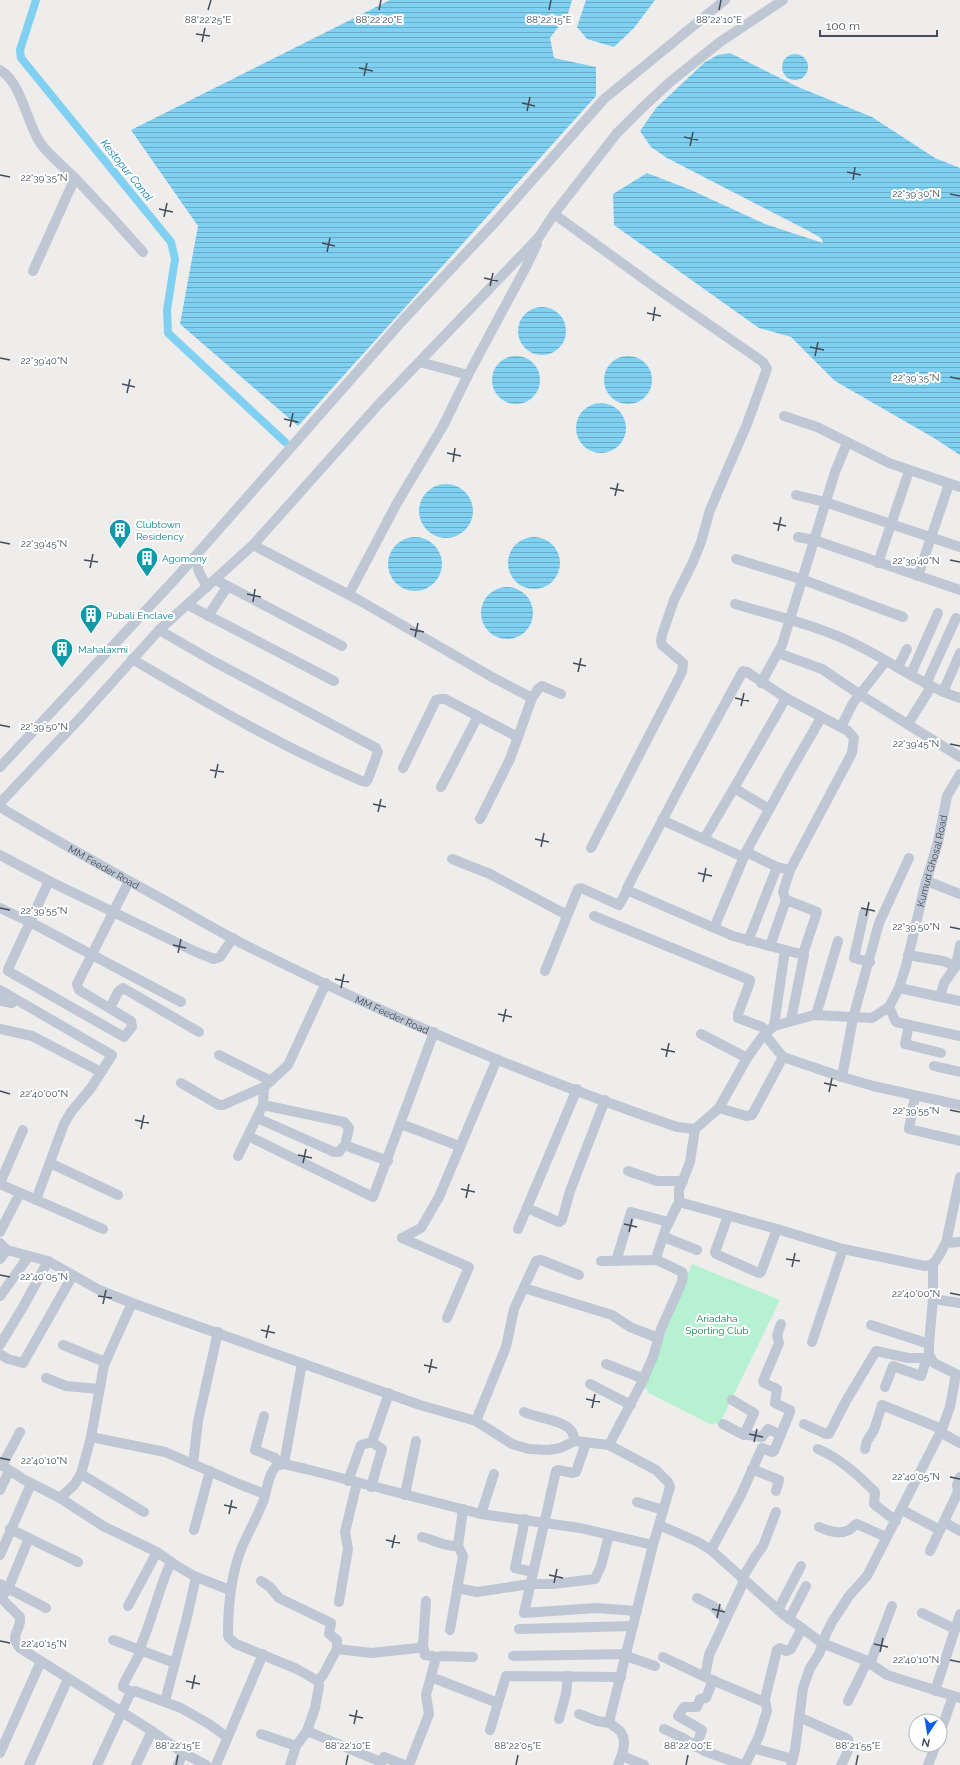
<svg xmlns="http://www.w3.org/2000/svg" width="960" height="1765" font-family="Raleway,sans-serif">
<defs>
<pattern id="water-rules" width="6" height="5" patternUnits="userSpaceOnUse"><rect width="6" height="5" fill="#80d1f1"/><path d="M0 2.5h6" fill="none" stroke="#6aacc6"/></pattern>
</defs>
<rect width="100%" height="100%" fill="#efecec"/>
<path fill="#b6f1d1" d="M692,1264L780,1300L719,1425L714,1423L712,1425L647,1392L648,1390L644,1387Z"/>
<g fill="url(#water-rules)">
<path d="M390,0H572L568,14L550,38L554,58L596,67V96L298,426L180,324L198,226L131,130Z"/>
<path d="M586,0H655L634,28L614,47L587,39L577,27Z"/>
<path d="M730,53L798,87L872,117L935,158L960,168V455L934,438L835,381L791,337L759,328L614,225L613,194L647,173L691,190L765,224L823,243L821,238L805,229L667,158L651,147L640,131L656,108L705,62L718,55Z"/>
<circle cx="795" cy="67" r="13"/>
<circle cx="542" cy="331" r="24"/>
<circle cx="516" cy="380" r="24"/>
<circle cx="628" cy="380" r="24"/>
<circle cx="601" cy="428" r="25"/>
<circle cx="446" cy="511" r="27"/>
<circle cx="534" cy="563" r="26"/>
<circle cx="415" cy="564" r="27"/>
<circle cx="507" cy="613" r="26"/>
</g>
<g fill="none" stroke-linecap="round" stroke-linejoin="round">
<path stroke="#80d1f1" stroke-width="8" d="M36,0L20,50L21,58L171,242L175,259L167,310L168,333L285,442"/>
<g stroke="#bec7d3" stroke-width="10">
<path d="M0,70C21,82 26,120 39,141C47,154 63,166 75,178C98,202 121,227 143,252"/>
<path d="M554,214L659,290L763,362L767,369L747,424L710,510L701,542L693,562L674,600L662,635L661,641L662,645L683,663L682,672L591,848"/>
<path d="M33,271L75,178"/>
<path d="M420,362L468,375"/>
<path d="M784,416L817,427L889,463L960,487"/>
<path d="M796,495L825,502L960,547"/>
<path d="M798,537L814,540L960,590"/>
<path d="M253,545L357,599L492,677L532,698"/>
<path d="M195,556L199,572L207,587"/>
<path d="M736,559L801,579L903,617"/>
<path d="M878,563L909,471"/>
<path d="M918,576L949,484"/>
<path d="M216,580L342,646"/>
<path d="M349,594L397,503L443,426L468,375L526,267L537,244"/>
<path d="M735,604C775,616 820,626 857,645C892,662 923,686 960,698"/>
<path d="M188,605L334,681"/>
<path d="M208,616L227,587"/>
<path d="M778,653L822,669L859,694L960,757"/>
<path d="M132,659C207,703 282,747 362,781L366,782L368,779L378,752L376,748L213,661L159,630"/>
<path d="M898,667L907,649"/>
<path d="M911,674L938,613"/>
<path d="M761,683L782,645L835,472L847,443"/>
<path d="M926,684L956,618"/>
<path d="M943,692L960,653"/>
<path d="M908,724L931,687"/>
<path d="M841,727L853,703L886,661"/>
<path d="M0,767L176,578L403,320L498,219L604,99L725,0"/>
<path d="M403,768L436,700L440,699H445L518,737"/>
<path d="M441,787L478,716"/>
<path d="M0,803L82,716L159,630L253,545L378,405L539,237L554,214L617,133L641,109L670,82L720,42L783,0"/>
<path id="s1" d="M0,807C56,841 113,872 171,904C198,919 225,935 253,949C389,1017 534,1078 677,1127L695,1129"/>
<path d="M769,809L734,788L786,698"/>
<path d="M480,819L510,759L532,698L538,689L542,686L561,694"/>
<path d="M662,820L743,857"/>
<path d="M704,839L734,788"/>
<path d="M746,852L777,867L748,941"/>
<path d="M0,855L49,881L196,952L214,959L220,957L233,938"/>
<path d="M909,858L879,923L853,1018L842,1077L873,1086L960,1105"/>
<path d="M452,859L490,874L567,915"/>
<path d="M49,881L9,967L8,971L124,1037L132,1027L131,1021L79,990L77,984L129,881"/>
<path d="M927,881L960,894"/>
<path d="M786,901L783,892L790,870"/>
<path d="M0,908L30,922L181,1002"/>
<path d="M864,913L854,958L870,962"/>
<path d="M594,916L750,980V982L738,1014V1018L762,1027L768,1032L765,1035L783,1057"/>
<path d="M714,928L746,852L788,775L821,718"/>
<path d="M770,946L785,903L789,901L817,912L803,954"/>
<path d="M785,950L804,955L791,1020"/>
<path d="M908,955L943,961L956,966"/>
<path d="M545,971L578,889L581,888L619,905L628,889"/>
<path d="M899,988L960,1001"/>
<path d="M0,990L112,1055L91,1088L71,1112L64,1124L36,1200"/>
<path d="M940,997L944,983L956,966L960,945"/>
<path d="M0,1001L12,1003"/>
<path d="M889,1007L896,1022L960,1036"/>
<path d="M110,1008L118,992L123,988L199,1032"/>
<path d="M816,1015L838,941"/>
<path d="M909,1025L905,1044L941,1053"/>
<path d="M774,1026L785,950L733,936L629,891L627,888L684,779L743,671L747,672L786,698L848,731L854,738L852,753L790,870L777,867"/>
<path d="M0,1029L32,1036L101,1072"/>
<path d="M701,1034L747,1058"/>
<path d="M219,1055L271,1081"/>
<path d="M934,1066L960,1072"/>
<path d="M181,1083L219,1105H223L264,1087L288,1065L326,983"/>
<path d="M915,1096L909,1129L960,1141"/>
<path d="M263,1105L344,1122L349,1128L345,1146"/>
<path d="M719,1108L746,1116L752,1115L783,1057L842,1077"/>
<path d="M257,1118L334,1152H339L343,1147L347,1146L388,1161"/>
<path d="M401,1124L459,1146"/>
<path id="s2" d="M695,1129L719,1108L747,1058L762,1037L774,1026L814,1015L872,1018L889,1007L899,988L906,966L925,885L938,842L947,796L960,774"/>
<path d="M695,1129L690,1162L679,1190V1202L777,1229L843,1249L925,1266C938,1265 939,1253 946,1243L960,1242"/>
<path d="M248,1136L373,1197L434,1032"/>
<path d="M238,1156L263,1105L264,1087"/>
<path d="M50,1163L118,1195"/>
<path d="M628,1171L657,1181H683"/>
<path d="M0,1183L23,1130"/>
<path d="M0,1184L103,1229"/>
<path d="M527,1208L559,1222L562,1220L570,1191L605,1100"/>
<path d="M728,1216L715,1252L716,1254L759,1273L761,1272L777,1229"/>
<path d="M518,1229L577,1089"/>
<path d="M0,1232L20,1193"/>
<path d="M664,1237L697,1250"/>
<path d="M402,1238L421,1228L439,1197L497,1059"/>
<path d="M402,1238L469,1267L447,1318"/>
<path d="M0,1243L7,1250L48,1261L99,1290L132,1303L420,1405L476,1421L512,1444L529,1449L548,1450L560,1448L575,1441L609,1445L656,1470L668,1482L670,1487L653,1545L610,1718V1723C613,1726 617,1728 620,1731C628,1741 622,1755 618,1765"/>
<path d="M946,1243L960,1177"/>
<path d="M0,1259L7,1250"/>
<path d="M601,1261L657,1260"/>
<path d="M616,1261L631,1212L668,1222"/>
<path d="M524,1288L612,1315L630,1327L658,1338"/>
<path d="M0,1296L28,1257"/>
<path d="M933,1299L960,1303"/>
<path d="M871,1325L929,1344"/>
<path d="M812,1342L843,1249"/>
<path d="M0,1345L23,1307L48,1261"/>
<path d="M63,1345L105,1362"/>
<path d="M0,1354L8,1359L23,1363L73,1275"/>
<path d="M606,1364L644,1379"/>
<path d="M46,1378L66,1386L99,1389"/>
<path d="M590,1384L631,1405"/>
<path d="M885,1387L893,1366L921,1376L927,1358"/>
<path d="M732,1400L754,1413L744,1435"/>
<path d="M524,1412C536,1418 565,1420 572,1432C573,1434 574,1438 575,1441"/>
<path d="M264,1416L255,1450L275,1458L278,1465"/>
<path d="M476,1421L506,1347L514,1309L536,1261L541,1260L579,1275"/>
<path d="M723,1424L742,1434L762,1437L768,1429L781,1435"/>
<path d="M804,1424L826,1434H829L846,1401L876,1351L908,1358H930"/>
<path d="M940,1432L960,1443"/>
<path d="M91,1437L165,1452L239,1484L265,1494"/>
<path d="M586,1443L576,1472L573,1473L558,1470L556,1471L524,1613L596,1608L637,1611"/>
<path d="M609,1445L641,1384L653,1357L661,1329L682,1282L683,1274L682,1272L657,1260V1255L666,1228L679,1202"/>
<path d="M818,1449C841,1459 858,1475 875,1492L874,1504L896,1521"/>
<path d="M865,1449L867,1441L874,1430L882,1405L942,1429"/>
<path d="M0,1464L23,1479L60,1498L103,1526L157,1552L177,1566L196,1577L230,1590"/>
<path d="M193,1464L198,1421L218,1332"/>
<path d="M284,1464L302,1363"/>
<path d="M2,1466L20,1432"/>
<path d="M752,1469L779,1480L776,1491"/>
<path d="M81,1474L144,1512"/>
<path d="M348,1481L361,1445L372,1442L389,1393"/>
<path d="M371,1487L382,1449L372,1442"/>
<path d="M0,1490L9,1471"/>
<path d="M405,1495L416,1441"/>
<path d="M60,1498L74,1485L81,1474L91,1437L104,1365L132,1303"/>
<path d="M637,1502L663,1510"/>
<path d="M902,1510L940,1530"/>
<path d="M481,1514L494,1474"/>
<path d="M525,1519L515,1568L533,1572"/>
<path d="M944,1522L960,1531"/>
<path d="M659,1525L698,1542L711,1550L784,1615L822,1643L865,1660L887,1675L960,1698"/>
<path d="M819,1527C828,1531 839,1535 849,1530C852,1528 854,1525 857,1524L886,1537"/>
<path d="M10,1529L78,1562"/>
<path d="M194,1530L210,1471"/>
<path d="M422,1537C435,1540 445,1547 458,1546"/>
<path d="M711,1550L741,1495L761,1450L762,1448L772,1452L774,1451L790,1412V1410L775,1403L777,1389L764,1383L763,1381L779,1343L777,1335L781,1324"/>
<path d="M930,1551L958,1492L957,1485L960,1477"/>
<path d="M0,1555L31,1484"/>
<path d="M742,1579L755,1557L763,1546L776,1512"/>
<path d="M261,1581L270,1587L279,1598L331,1623L329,1634L337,1640V1649"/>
<path d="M744,1581L709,1655L705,1677L764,1702"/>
<path d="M0,1584L46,1608"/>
<path d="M457,1588L477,1592L530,1584H553L595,1579L601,1566L609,1535"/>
<path d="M0,1597L20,1617C22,1630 8,1635 20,1648L152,1731L183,1753L206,1765"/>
<path d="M1,1598L8,1589L29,1538"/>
<path d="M697,1598L713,1606L725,1619"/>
<path d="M339,1602L348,1549L345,1532L357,1483"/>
<path d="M128,1606L157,1552"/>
<path d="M778,1610L801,1566"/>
<path d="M922,1613L955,1629"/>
<path d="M789,1619L806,1586"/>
<path d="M519,1629L633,1626"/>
<path d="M450,1630L463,1556L458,1546L463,1509"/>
<path d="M113,1640L175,1663"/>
<path d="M139,1650C152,1621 158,1590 171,1562"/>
<path d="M513,1656L627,1654"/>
<path d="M626,1656L655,1666"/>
<path d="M663,1657L705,1677"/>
<path d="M434,1658L441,1656L473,1657"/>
<path d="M870,1664L892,1606"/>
<path d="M431,1677L498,1703"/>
<path d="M318,1681L323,1675L337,1649L371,1653L418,1648L423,1645L426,1601"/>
<path d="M935,1691L960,1614"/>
<path d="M132,1692L123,1687V1685L141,1651"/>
<path d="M165,1701L187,1617L196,1577"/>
<path d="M848,1701L867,1662"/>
<path d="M579,1714L597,1721L610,1723"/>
<path d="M799,1717L848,1739C851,1747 845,1758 841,1765"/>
<path d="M559,1719L566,1694L568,1676"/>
<path d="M664,1729L683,1738L704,1751L743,1765"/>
<path d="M490,1730L506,1676L621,1677"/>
<path d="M307,1731L381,1762"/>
<path d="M940,1733L953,1696"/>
<path d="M261,1734L296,1746"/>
<path d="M696,1747L702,1730L678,1716L684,1707H697L700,1699L706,1698L713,1680"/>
<path d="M753,1748L793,1759"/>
<path d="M0,1753L41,1661"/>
<path d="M622,1756L644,1765"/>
<path d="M29,1765L68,1679"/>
<path d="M97,1765L130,1694L135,1691L181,1708L209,1724L227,1737"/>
<path d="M136,1765L152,1731"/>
<path d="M178,1765L183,1753"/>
<path d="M216,1765L263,1654"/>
<path d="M290,1765L296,1746L307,1731L315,1708L319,1687L318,1681L297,1669L236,1644L229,1638L228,1635C228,1605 231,1574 242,1547C249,1531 257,1517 263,1502C267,1491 268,1472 278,1465L284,1464L306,1469L481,1514L580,1528L653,1545"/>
<path d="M380,1765L384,1757L404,1765"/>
<path d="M409,1765L429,1714L426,1695L435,1661L433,1656L425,1655L423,1645"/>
<path d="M745,1765L759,1736L767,1711L765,1699L777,1650L780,1648L786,1651L791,1649L802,1628"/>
<path d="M791,1765L795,1750L803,1688L810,1668L819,1654L826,1634L832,1622L849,1596L867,1576L942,1429L950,1407L956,1374L934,1363L929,1355V1344L933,1299V1265"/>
<path d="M928,1765L936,1745"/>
</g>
</g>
<path fill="none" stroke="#434e5a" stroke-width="1.5" d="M208,10L211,0M379,10L381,0M549,10L551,0M719,10L721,0M196,34L210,36M202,42L205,28M359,68L373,71M364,76L367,63M522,103L535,106M527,111L530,97M684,137L698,140M690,146L693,132M847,172L861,175M0,175L10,177M853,180L855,167M950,194L960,196M159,209L173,212M164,217L167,203M322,243L335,246M327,252L330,238M484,278L498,281M490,286L493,273M647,313L661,316M653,321L655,307M810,347L824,350M815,356L818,342M0,358L10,360M950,377L960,379M122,384L135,387M127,393L130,379M284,419L298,422M290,427L293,413M447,453L461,456M453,462L455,448M610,488L624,491M615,496L618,483M773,523L786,526M778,531L781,517M0,542L10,544M84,560L98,562M950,560L960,562M90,568L93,554M247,594L261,597M253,602L255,589M410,629L424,632M415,637L418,623M573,663L586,666M578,672L581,658M735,698L749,701M741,706L744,693M0,725L10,727M950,744L960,746M210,770L224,772M215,778L218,764M373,804L386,807M378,812L381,799M535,839L549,842M541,847L544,833M698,873L712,876M703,882L706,868M0,908L10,910M861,908L875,911M866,916L869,902M950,927L960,929M173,945L186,948M178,953L181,939M335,979L349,982M341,988L344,974M498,1014L512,1017M503,1022L506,1009M661,1049L675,1052M666,1057L669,1043M824,1083L837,1086M0,1091L10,1094M829,1092L832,1078M950,1110L960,1112M135,1120L149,1123M141,1129L144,1115M298,1155L312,1158M303,1163L306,1149M461,1189L475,1192M466,1198L469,1184M624,1224L637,1227M629,1232L632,1219M786,1259L800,1261M792,1267L795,1253M0,1275L10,1277M950,1293L960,1295M98,1296L112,1298M103,1304L106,1290M261,1330L275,1333M266,1338L269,1325M424,1365L437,1368M429,1373L432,1359M586,1399L600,1402M592,1408L595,1394M749,1434L763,1437M754,1442L757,1429M0,1458L10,1460M950,1477L960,1479M224,1505L237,1508M229,1514L232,1500M386,1540L400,1543M392,1548L395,1535M549,1575L563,1578M554,1583L557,1569M712,1609L725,1612M717,1618L720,1604M0,1641L10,1643M874,1644L888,1647M880,1652L883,1638M950,1660L960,1662M186,1681L200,1684M192,1689L195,1675M349,1715L363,1718M354,1724L357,1710M176,1765L178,1755M346,1765L348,1755M516,1765L518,1755M686,1765L688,1755M856,1765L858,1755"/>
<defs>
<g id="building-pin" transform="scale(1.15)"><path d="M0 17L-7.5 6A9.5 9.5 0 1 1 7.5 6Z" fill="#0f9aa8" stroke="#fff"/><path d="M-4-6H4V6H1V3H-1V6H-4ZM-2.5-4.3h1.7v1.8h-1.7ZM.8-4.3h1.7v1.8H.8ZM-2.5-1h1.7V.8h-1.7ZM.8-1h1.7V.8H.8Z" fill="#fff"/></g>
</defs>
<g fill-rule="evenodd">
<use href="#building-pin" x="120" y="530"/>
<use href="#building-pin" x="147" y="558"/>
<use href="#building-pin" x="91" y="615"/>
<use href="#building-pin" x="62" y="649"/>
</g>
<g text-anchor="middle" stroke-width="4" stroke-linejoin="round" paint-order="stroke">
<g font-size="10" fill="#0d838f" stroke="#fff" text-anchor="start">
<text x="136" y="528">Clubtown<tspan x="136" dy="12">Residency</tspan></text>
<text x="162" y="562">Agomony</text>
<text x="106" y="619">Pubali Enclave</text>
<text x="78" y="653">Mahalaxmi</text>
</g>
<g font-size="10" fill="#434e5a" stroke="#fff">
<text dy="4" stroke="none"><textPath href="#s2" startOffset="404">Kumud Ghosal Road</textPath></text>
<text dy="4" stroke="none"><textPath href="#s1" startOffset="120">MM Feeder Road</textPath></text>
<text dy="4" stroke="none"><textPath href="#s1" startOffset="444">MM Feeder Road</textPath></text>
</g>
<g font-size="10" fill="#117f50" stroke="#fff">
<text x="717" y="1322">Ariadaha<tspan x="717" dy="12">Sporting Club</tspan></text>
</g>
<g font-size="11" font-style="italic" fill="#047dad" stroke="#fff">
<text transform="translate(127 170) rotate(51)" y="4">Kestopur Canal</text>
</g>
</g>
<g font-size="10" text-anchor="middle" fill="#434e5a" stroke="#fff" stroke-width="4" stroke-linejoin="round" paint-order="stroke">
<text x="208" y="23">88°22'25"E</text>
<text x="379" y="23">88°22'20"E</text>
<text x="549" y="23">88°22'15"E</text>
<text x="719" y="23">88°22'10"E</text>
<text x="44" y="181">22°39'35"N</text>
<text x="916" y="197">22°39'30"N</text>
<text x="44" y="364">22°39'40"N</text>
<text x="916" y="381">22°39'35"N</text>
<text x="44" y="547">22°39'45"N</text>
<text x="916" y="564">22°39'40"N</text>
<text x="44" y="730">22°39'50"N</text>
<text x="916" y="747">22°39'45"N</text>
<text x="44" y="914">22°39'55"N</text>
<text x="916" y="930">22°39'50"N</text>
<text x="44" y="1097">22°40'00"N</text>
<text x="916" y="1114">22°39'55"N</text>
<text x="44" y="1280">22°40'05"N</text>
<text x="916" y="1297">22°40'00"N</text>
<text x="44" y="1464">22°40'10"N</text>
<text x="916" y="1480">22°40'05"N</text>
<text x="44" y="1647">22°40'15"N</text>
<text x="916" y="1663">22°40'10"N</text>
<text x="178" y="1749">88°22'15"E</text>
<text x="348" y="1749">88°22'10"E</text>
<text x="518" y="1749">88°22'05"E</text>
<text x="688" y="1749">88°22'00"E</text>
<text x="858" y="1749">88°21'55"E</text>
</g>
<g transform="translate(928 1733) rotate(192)"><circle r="19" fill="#ffffff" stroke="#b4b8bd"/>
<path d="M0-3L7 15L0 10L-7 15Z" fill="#0e5de7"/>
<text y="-6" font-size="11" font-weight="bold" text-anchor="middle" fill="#434e5a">N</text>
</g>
<path d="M820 30v6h117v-6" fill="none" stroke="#434e5a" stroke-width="2"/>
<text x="826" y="30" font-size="12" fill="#434e5a" stroke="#ffffff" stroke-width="3" paint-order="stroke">100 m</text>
</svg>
